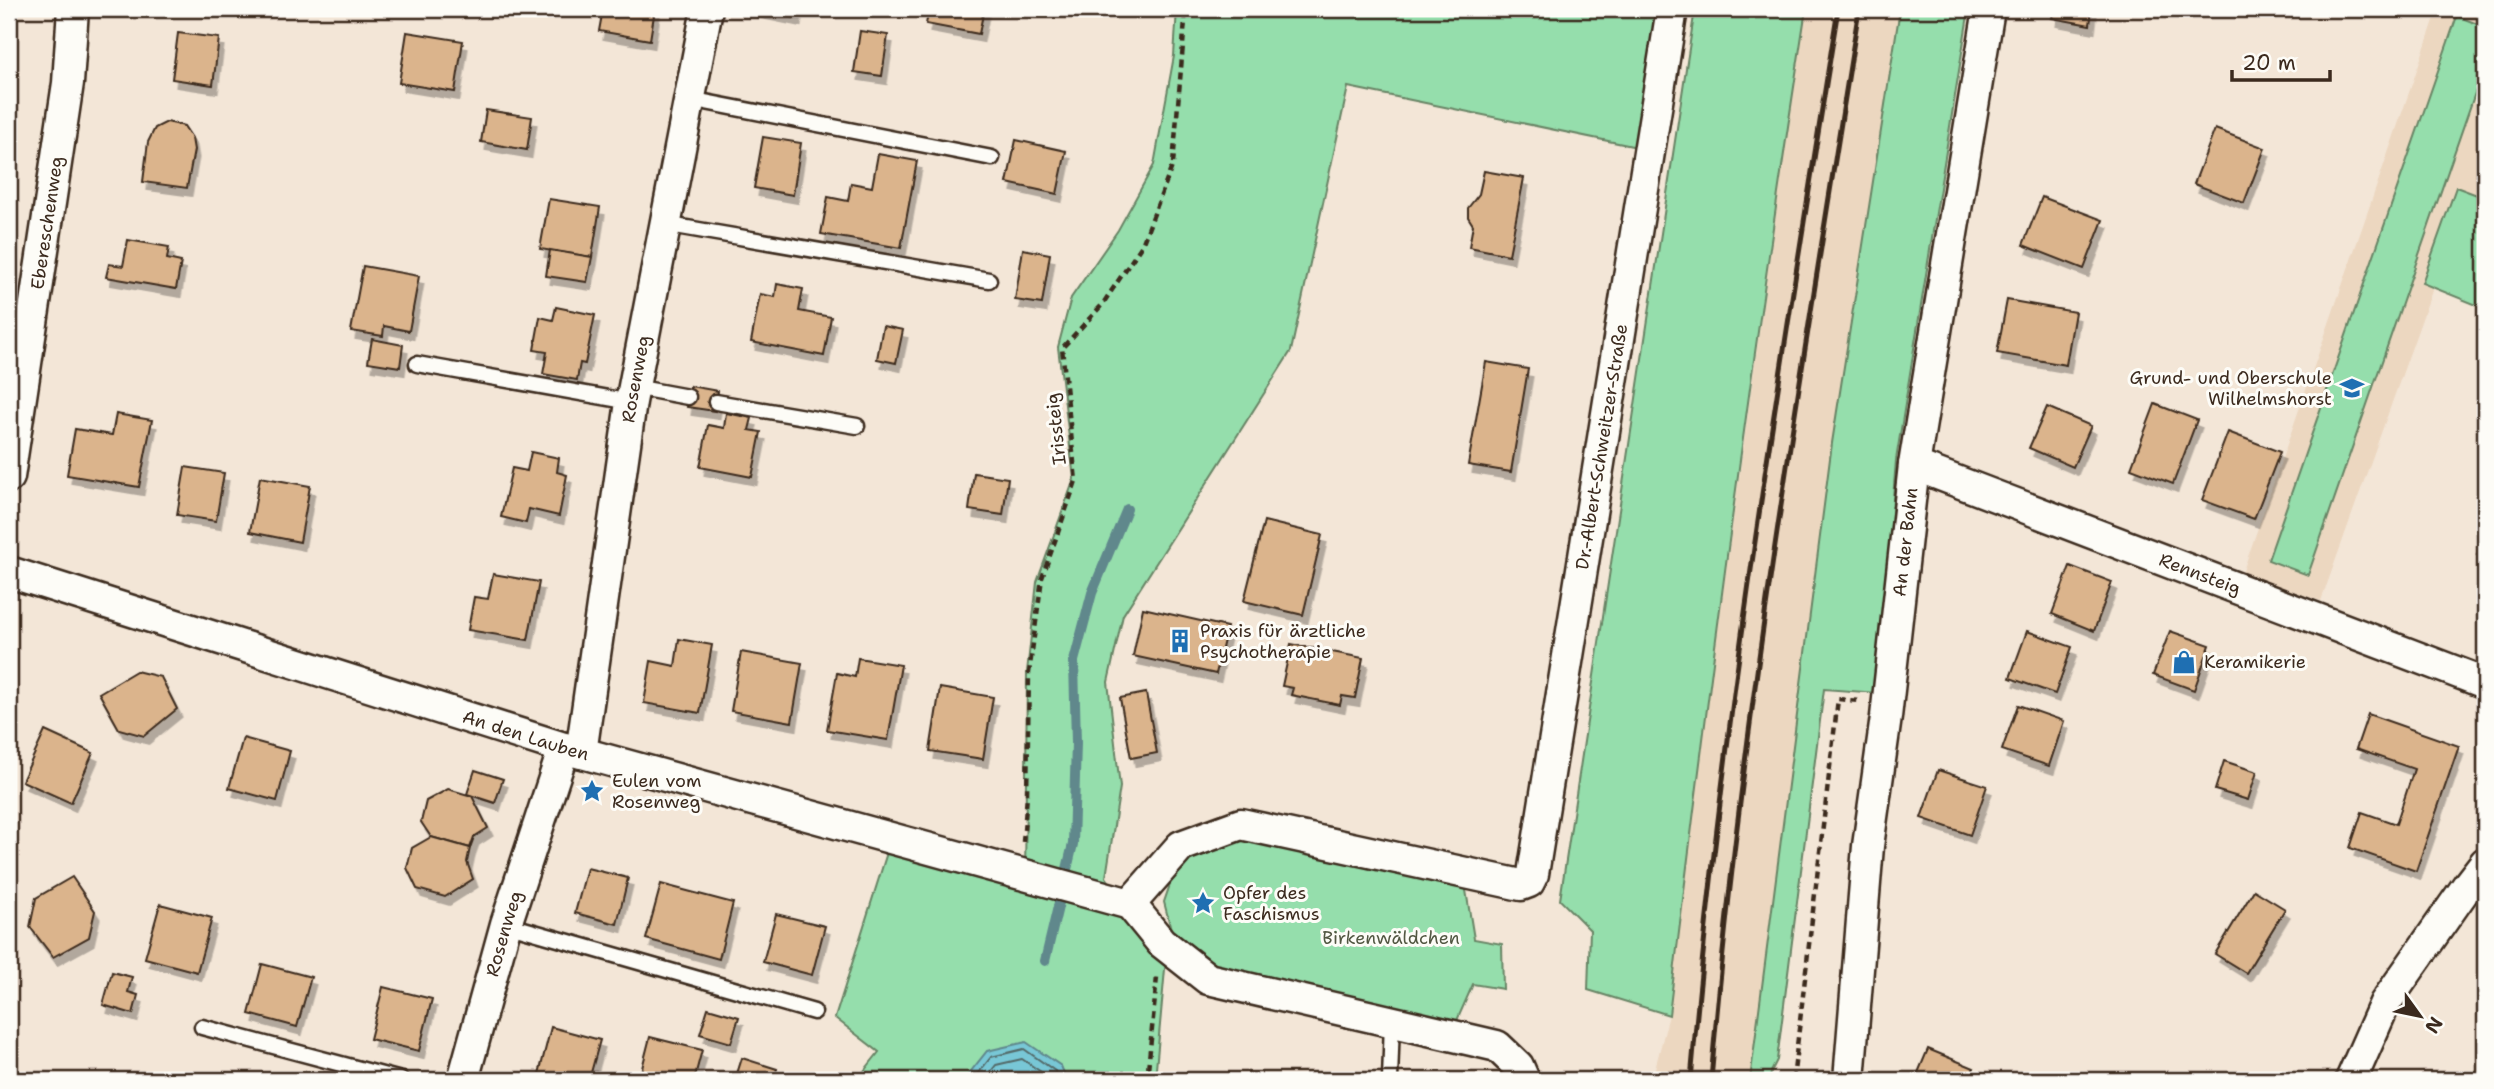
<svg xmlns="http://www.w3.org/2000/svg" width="2494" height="1089" font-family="'Shantell Sans',sans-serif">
<defs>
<filter id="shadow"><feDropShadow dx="4.5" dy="8" stdDeviation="0" flood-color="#0004"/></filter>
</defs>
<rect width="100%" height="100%" fill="#f3e6d7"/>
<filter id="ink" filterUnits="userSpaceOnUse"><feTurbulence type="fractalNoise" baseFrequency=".0143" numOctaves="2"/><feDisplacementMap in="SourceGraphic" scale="14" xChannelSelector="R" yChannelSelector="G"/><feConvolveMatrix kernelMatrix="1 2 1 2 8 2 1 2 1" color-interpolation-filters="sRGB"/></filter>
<g filter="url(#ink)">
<g fill="#ecd7c0">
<path d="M1806,9H1900L1832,443L1750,1080H1652L1669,1015L1696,787L1786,138Z"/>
<path d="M2438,9H2485V203L2466,196L2321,601L2242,574Z"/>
</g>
<g fill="#95deac" stroke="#688465" stroke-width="2">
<path d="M1177,9H1663L1642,148L1348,87L1291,351L1123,615L1108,682L1120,787L1106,877L1166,958L1155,1080H857L879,1052L835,1018L890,843L1025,886L1027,672L1037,582L1074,479L1058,347L1071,298L1118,230L1154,165L1174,56Z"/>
<path d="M1695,9H1806C1754,343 1709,679 1669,1015L1588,990L1590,930L1560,900Z"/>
<path d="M1900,9H1969L1896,460L1878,693L1824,689L1777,1060L1771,1072L1770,1080H1750L1832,443Z"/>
<path d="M2457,16L2485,27V64L2308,575L2268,560Z"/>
<path d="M2456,187L2485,198V290L2479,306L2422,283Z"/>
<path d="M1241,824L1463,872L1474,939L1502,944L1503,989L1473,984L1451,1034L1215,971L1174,941L1164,902L1175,870Z"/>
</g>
<path fill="#78c7d6" stroke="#60888c" stroke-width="2" d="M1026,1042L1061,1066L1067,1080H964L987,1051Z"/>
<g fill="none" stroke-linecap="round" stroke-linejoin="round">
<g stroke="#536968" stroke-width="2">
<path d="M973,1080L991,1057L1024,1049L1055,1071L1060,1080"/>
<path d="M984,1080L996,1065L1022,1059L1047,1076L1050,1080"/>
</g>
<path stroke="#60888c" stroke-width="10" d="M1045,961L1073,844L1076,743L1074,661L1092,593L1127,509"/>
</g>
<g fill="#dbb48c" stroke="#3b2a1e" stroke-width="2" filter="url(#shadow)">
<path d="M603,9H655L650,40L599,31Z"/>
<path d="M752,9H797L796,18Z"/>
<path d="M929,9H984L979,34L926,24Z"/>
<path d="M2054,9H2092L2090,25L2052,18Z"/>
<path d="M860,31L888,35L882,76L854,72Z"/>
<path d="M407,32L463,41L455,92L399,83Z"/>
<path d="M178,33L219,38L213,85L172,79Z"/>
<path d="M486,110L532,117L527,150L481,142Z"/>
<path d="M167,122L184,126L192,138L194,150L187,188L143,182L148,142L155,128Z"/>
<path d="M2215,129L2265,148L2244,203L2194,184Z"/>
<path d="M763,137L801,143L793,195L754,188Z"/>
<path d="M1016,140L1066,151L1057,194L1007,183Z"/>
<path d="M878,154L917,161L901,248L821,234L828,197L848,201L851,183L872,187Z"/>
<path d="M1484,171L1524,178L1509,255L1469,247L1473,225L1468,217V208L1479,194Z"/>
<path d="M2042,197L2103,220L2084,269L2023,245Z"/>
<path d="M549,199L600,207L592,257L540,249Z"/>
<path d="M128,240L169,247L167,259L181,262L176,289L106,277L109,264L123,266Z"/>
<path d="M1023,249L1050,254L1042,304L1015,300Z"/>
<path d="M550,250L592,257L587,282L546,276Z"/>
<path d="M363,266L419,276L409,331L384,326L383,336L351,331Z"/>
<path d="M777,284L803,289L799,311L831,317L824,356L751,342L760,294L775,297Z"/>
<path d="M2007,300L2075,312L2066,365L1997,353Z"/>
<path d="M556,307L595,315L585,364L580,363L577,380L543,374L547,352L534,350L540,317L553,320Z"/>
<path d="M883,326L903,330L896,363L877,359Z"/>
<path d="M372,339L403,345L400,367L368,362Z"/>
<path d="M1486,362L1528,369L1511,472L1468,465Z"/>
<path d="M690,386L718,391L715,411L687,407Z"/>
<path d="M2155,404L2197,420L2173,484L2131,468Z"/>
<path d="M2047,407L2091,426L2073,467L2029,448Z"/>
<path d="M726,413L752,418L749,430L761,432L752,477L700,467L708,425L724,428Z"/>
<path d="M116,414L152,420L139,487L67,475L75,429L112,435Z"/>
<path d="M2228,432L2280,452L2254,519L2202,500Z"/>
<path d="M531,452L559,458L557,472L567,475L559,516L529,509L526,523L501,517L512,468L527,471Z"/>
<path d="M185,467L224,473L216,521L177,515Z"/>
<path d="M974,473L1008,478L1003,515L969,510Z"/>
<path d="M260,477L310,486L300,542L250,532Z"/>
<path d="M1264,521L1322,535L1303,615L1244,601Z"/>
<path d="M2485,533V558L2477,555Z"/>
<path d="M2070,566L2112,582L2094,631L2052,614Z"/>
<path d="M493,574L539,582L528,640L468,630L474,597L488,599Z"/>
<path d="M1143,608L1227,627L1216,674L1133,656Z"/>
<path d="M2027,631L2072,647L2055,694L2010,678Z"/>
<path d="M2170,631L2210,645L2194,690L2153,675Z"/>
<path d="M679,639L712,645L700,713L644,703L651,661L675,666Z"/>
<path d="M1291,644L1363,658L1355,698L1342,696L1340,705L1291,695L1293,688L1282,686Z"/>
<path d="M741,652L802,663L792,722L731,711Z"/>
<path d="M858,658L901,665L888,740L827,730L837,673L855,677Z"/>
<path d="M136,671L161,677L177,709L144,736L119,729L99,693Z"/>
<path d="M940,688L993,697L983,759L930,751Z"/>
<path d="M1146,693L1157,753L1131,758L1120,698Z"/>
<path d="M2018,705L2064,721L2049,766L2002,750Z"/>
<path d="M2368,714L2459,746L2416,871L2350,848L2362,812L2396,824L2414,769L2356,749Z"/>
<path d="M45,731L93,753L71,803L22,781Z"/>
<path d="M243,738L290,751L277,801L229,788Z"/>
<path d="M2224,761L2257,772L2248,800L2215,790Z"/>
<path d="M475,770L503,779L495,803L467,794Z"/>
<path d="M1938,770L1987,786L1970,835L1921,818Z"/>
<path d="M448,789L472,796L488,828L474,837L470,848L431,837L421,822L426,801Z"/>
<path d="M431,837L470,848L467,862L473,879L445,897L417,889L407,868L412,848Z"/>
<path d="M587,868L628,878L617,924L575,913Z"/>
<path d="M72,877L95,911L89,937L53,957L30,927L36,898Z"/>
<path d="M661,884L733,903L719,959L646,939Z"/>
<path d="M2254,890L2285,909L2246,973L2215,954Z"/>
<path d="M160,904L212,918L197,972L145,958Z"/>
<path d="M776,914L825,926L812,975L763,962Z"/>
<path d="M262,964L311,977L297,1027L249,1014Z"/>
<path d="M112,972L132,977L128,992L138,995L133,1014L103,1005Z"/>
<path d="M383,987L432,999L419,1051L370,1039Z"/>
<path d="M708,1008L739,1017L731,1043L700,1034Z"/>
<path d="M551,1027L600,1040L589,1080H548L538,1078Z"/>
<path d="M650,1037L702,1050L694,1080H639Z"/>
<path d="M1928,1049L1974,1068L1968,1080H1915Z"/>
<path d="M742,1058L777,1069L774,1080H778H735Z"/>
<path d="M801,1072L811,1080H792Z"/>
<path d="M2243,1074L2259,1080H2241Z"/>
</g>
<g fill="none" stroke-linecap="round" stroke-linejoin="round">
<g stroke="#3b2a1e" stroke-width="19">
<g id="service">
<path d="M690,99L992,158"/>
<path d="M664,224L989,280"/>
<path d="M417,364L631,402"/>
<path d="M634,387L688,397"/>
<path d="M716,402L857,426"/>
<path d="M506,924L814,1012"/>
<path d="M202,1027L401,1080"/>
<path d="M1390,1080L1392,1021"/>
</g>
</g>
<g stroke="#3b2a1e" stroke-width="35">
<g id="minor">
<path id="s1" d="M1914,465L2485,683"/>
<path id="s2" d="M9,477L68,83L73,9"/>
<path id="s3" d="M9,572L564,748L1130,904"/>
<path id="s4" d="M581,753L631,402L707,9"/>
<path id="s5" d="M1130,904L1181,846L1241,824L1521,885L1529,882L1533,874L1672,9"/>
<path d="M1130,904L1161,942L1208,979L1497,1046L1518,1066L1524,1080"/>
<path id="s6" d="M463,1080L506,924L564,748"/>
<path id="s7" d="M1849,1080L1868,846L1886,717L1914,465L1989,9"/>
<path d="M2351,1080L2385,1003L2468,885L2485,863"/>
</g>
</g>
<g stroke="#3b2a1e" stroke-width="4.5" stroke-dasharray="7 5" stroke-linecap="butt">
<path d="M1023,842L1027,796L1029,673L1042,578L1076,481L1062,348L1102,305L1142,245L1173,164L1186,9"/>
<path d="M1147,1080L1157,977"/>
<path d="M1793,1080L1838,699L1859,701"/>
</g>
<use href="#service" stroke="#fdfcf7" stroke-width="14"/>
<use href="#minor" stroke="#fdfcf7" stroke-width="30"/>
<g stroke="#3b2a1e" stroke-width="5">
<path d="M1691,1080C1722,721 1781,365 1838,9"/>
<path d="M1711,1080C1741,721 1803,365 1859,9"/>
</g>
</g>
</g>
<defs>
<g id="school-bare" transform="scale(1.89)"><path d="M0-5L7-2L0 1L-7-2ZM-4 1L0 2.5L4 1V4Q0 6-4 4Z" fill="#1f6fb2" stroke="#fdfcf7" stroke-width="2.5" paint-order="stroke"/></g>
<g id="building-bare" transform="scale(1.89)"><path d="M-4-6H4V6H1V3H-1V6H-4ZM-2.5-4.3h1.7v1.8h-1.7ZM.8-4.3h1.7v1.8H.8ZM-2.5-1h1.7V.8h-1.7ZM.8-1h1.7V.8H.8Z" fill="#1f6fb2" stroke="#fdfcf7" stroke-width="2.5" paint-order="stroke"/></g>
<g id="shop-bare" transform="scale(1.89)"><path d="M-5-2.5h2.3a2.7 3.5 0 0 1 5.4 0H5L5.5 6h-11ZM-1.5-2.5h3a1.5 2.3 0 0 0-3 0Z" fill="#1f6fb2" stroke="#fdfcf7" stroke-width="2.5" paint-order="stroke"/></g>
<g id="sight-bare" transform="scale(1.89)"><path d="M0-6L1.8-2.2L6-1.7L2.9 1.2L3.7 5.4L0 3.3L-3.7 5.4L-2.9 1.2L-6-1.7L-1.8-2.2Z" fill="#1f6fb2" stroke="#fdfcf7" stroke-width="2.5" paint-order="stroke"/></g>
</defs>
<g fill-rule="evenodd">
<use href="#school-bare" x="2352" y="388"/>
<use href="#building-bare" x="1180" y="641"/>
<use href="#shop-bare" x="2184" y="662"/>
<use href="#sight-bare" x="592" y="791"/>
<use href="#sight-bare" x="1203" y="903"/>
</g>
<g text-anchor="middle" stroke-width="6" stroke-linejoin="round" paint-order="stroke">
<g font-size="18" fill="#3b2a1e" stroke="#fdfcf7">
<text dy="6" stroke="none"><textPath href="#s2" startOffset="257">Ebereschenweg</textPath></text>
<text dy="6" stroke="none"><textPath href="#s4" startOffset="378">Rosenweg</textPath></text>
<text transform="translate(1056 429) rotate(-96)" y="6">Irissteig</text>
<text dy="6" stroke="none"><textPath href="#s5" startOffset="878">Dr.-Albert-Schweitzer-Straße</textPath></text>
<text dy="6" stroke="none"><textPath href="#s7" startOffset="541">An der Bahn</textPath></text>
<text dy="6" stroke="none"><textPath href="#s1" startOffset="306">Rennsteig</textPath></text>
<text dy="6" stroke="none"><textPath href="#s3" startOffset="542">An den Lauben</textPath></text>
<text dy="6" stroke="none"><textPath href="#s6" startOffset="152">Rosenweg</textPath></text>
</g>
<g font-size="18" fill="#3b2a1e" stroke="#fdfcf7" text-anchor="start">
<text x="2332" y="384" text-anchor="end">Grund- und Oberschule<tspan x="2332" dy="21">Wilhelmshorst</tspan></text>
<text x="1200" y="637">Praxis für ärztliche<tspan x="1200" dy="21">Psychotherapie</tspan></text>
<text x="2204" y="668">Keramikerie</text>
<text x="612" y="787">Eulen vom<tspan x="612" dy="21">Rosenweg</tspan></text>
<text x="1223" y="899">Opfer des<tspan x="1223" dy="21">Faschismus</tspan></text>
</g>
<g font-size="18" fill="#525742" stroke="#fdfcf7">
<text x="1391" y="944">Birkenwäldchen</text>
</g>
</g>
<rect width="2494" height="1089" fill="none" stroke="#fdfcf7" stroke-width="35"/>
<rect x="18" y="18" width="2459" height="1054" fill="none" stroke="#3b2a1e" stroke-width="2.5" filter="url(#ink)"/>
<g transform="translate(2420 1016) rotate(123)" stroke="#fdfcf7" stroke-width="5" paint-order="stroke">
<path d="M0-5L12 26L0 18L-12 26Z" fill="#3b2a1e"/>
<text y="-10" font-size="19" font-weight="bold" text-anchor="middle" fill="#3b2a1e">N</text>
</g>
<path d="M2232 70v10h98v-10" fill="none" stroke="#3b2a1e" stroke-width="3.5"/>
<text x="2242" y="70" font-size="21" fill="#3b2a1e" stroke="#fdfcf7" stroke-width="5" paint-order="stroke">20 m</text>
</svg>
